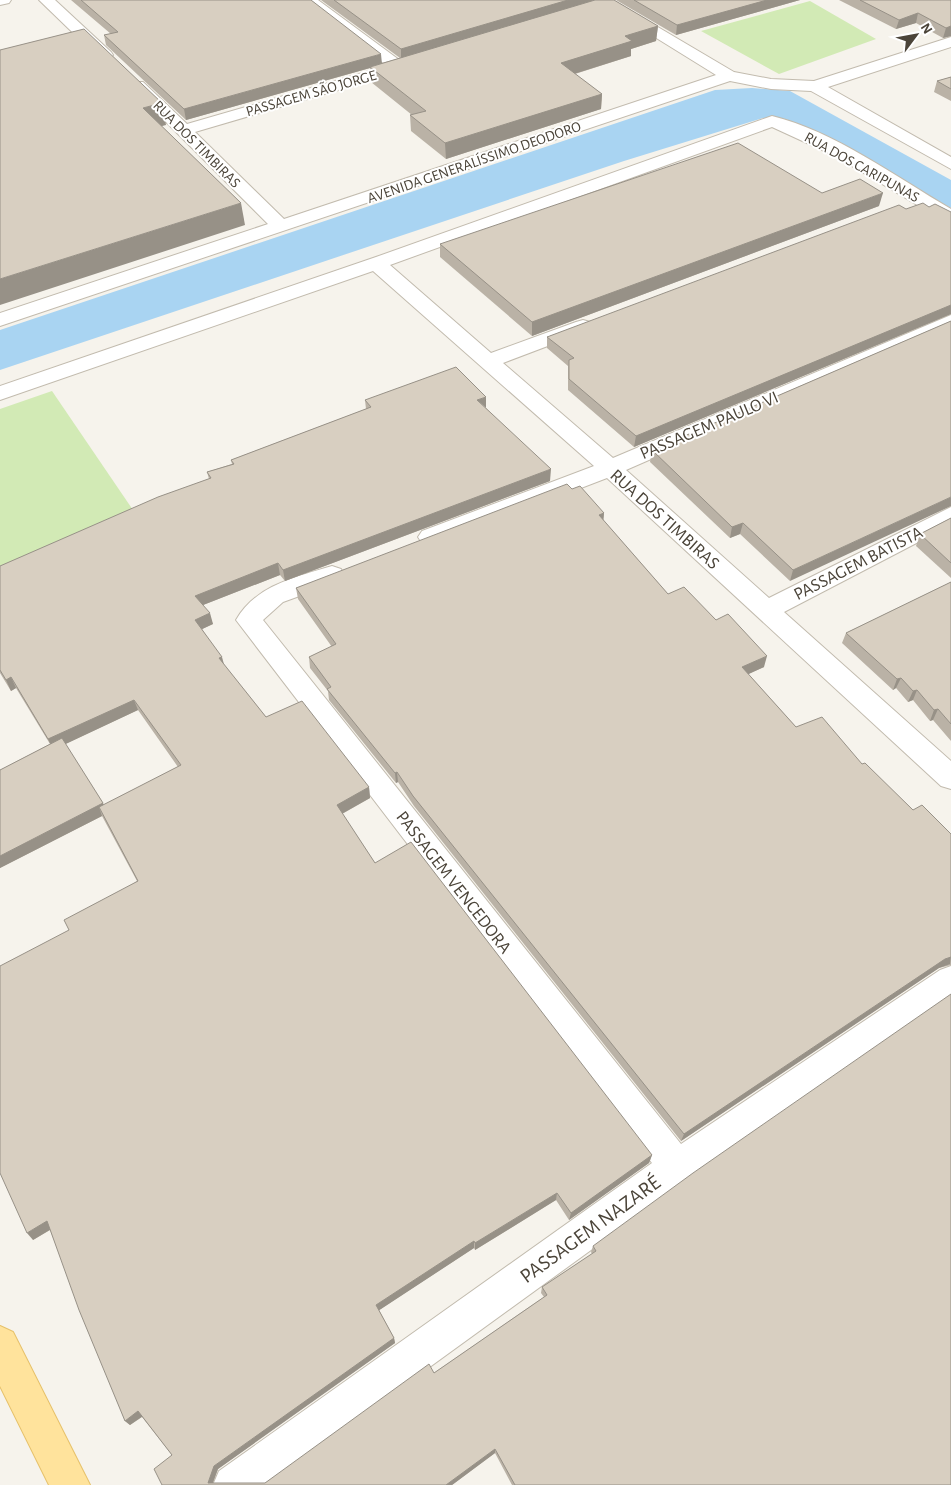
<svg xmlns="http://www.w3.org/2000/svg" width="951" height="1485" font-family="'Alegreya Sans',sans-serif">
<rect width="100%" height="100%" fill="#f6f3ec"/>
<g fill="#d2eab5">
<path d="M810,1L876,39L779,74L701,31Z"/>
<path d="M52,391L135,513L0,566V409Z"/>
</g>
<path fill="#a9d4f2" d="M752,88L790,91L951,180V208L786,119L763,118L624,161L0,370V330L715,90Z"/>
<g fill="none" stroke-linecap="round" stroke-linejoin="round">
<g stroke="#c2bbae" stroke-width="2">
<g id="minor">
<path d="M0,0H11L9,3L0,5Z"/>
<path d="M39,0H55L111,52L113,55L111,58H99Z"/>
<path d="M302,0H318L402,62H413L415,65L413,68L195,132L284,219L716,75L595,0H612L734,72L771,79L814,81L951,37V47L828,87L951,157V169L811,91L771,89L730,81L0,326V313L268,224L129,85L131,82H143L187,124L387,66Z"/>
<path d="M772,116C834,131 896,177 951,209V223L944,221L835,156L772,127L390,265L491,353L576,322L583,320L590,322L593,326L590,330L503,363L613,458L951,315V328L626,470L769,598L951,507V525L784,612L951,761V789L941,786L607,478L438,543L430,545L422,543L418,537L422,531L594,466L373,271L0,400V386L376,257Z"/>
<path d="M332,566L341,569L344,575L341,581L283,602L263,620L681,1144L940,970L951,966V998L689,1179L267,1485H213L219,1471L652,1163L236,620C256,585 296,577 332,566Z"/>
</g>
</g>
<g stroke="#e6c16a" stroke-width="2">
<path id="major" d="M0,1326L13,1332L90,1485H49L0,1386Z"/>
</g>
<use href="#minor" fill="#fff" fill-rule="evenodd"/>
<use href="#major" fill="#ffe39c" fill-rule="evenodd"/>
</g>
<g fill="#bab2a6" fill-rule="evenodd">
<path d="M71,0H311L382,63L400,58L321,0H595L658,26L656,41L631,49V56L575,74L602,94L601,109L446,159L411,131L410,115H412L371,82L370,68L186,120L106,45L104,35L111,34Z"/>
<path d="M616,0H800L676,35Z"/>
<path d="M839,0H951V36L943,38L916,23L896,29Z"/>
<path d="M951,77V101L934,92L937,81Z"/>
<path d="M822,193L879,206L532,336L440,257V244Z"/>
<path d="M929,207L951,212V314L634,447L568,390V366L547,348V337L906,209Z"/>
<path d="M951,321L790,581L740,534L730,538L650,462L652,450Z"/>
<path d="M365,400L486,408L550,481L285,581L280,575L203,605L213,624L202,629L224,665L266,717L369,787L370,798L342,814L375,863L652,1155L649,1163L569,1220L556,1200L475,1250L474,1248L379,1310L394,1338L395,1343L218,1469L213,1483H265L434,1373L544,1297L541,1293L542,1287L592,1254L591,1252L593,1246L951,1485H512L495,1453L452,1485H162L172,1455L142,1417L130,1425L125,1421L50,1230L33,1240L69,930L137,881L102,816L0,868V770L50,744L16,688L11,691L0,673V566L209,479L207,472L232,464L231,460L366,409ZM138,710L178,767L104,805L65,744Z"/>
<path d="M572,489L604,513L603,520L668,594L716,620L764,667L748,674L796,727L862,764L913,810L951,834V965L939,968L681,1141L414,806L398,782L396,783L329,700L328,691L310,668L309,657L332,647L298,599L296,588Z"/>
<path d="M951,518V578L916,546L920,534Z"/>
<path d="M951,582V741L933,720L930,721L913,700L908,702L896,688L893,690L842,643L846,633Z"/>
</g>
<g fill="#979187">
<path d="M568,0H595L401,59V49Z"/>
<path d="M767,0H800L676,35L677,25Z"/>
<path d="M918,13L916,23L896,29L899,20Z"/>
<path d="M658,26L656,41L631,49V56L561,78V63L625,36Z"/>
<path d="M951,26V36L943,38L946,28Z"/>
<path d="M381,54L382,64L370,67V68L186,120L184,109Z"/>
<path d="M602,94L601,109L446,159L445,143Z"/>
<path d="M162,103L166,125L147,130L143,108Z"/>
<path d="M883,193L879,206L532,336V322Z"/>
<path d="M241,203L245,225L0,305V279Z"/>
<path d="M951,305V314L634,447L636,436Z"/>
<path d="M486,397V408L477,400Z"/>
<path d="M551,469L550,481L285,581L283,570Z"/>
<path d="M951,497V506L790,581L793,570Z"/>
<path d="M604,513L603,525L599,515Z"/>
<path d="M743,523L740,534L730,538L732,527Z"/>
<path d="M278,563L280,575L198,607L195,596Z"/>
<path d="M210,613L213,624L198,631L195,620Z"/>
<path d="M767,656L764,667L740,678L742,667Z"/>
<path d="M222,657L225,668L219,658Z"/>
<path d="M11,677L16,688L11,691L6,680Z"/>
<path d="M901,678L896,688L893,690L897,679Z"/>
<path d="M917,690L913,700L908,702L913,691Z"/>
<path d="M134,700L138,710L53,750L48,739Z"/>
<path d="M938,709L933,720L930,721L934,710Z"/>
<path d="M397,772L398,782L396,783L395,773Z"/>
<path d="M369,787L370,798L338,816L337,805Z"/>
<path d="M103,803L107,814L99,807L102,816L0,868V856Z"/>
<path d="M951,957L950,964L939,968L681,1141L684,1134L945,959Z"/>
<path d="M652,1155L649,1163L569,1220L571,1213Z"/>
<path d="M557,1193L556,1200L475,1250V1243Z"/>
<path d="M47,1221L53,1228L33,1240L27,1233Z"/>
<path d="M474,1241V1248L378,1311L376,1305Z"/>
<path d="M394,1338L395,1343L218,1469L212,1485L208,1483L214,1466Z"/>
<path d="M138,1411L143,1416L130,1425L125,1421Z"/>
<path d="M495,1449V1453L452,1485H446Z"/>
</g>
<g fill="#d8cfc1" stroke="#979187">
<path d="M81,0H311L381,54L184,109L104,35L118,32Z"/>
<path d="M334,0H568L401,49Z"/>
<path d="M595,0H614L658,26L625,36L632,41L561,63L602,94L445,143L410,115L426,111L370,67Z"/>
<path d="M634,0H767L677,25Z"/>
<path d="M860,0H951V26L946,28L918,13L899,20Z"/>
<path d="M84,29L162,103L143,108L241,203L0,279V50Z"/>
<path d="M951,77V89L937,81Z"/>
<path d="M738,143L822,193L860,179L883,193L532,322L440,244Z"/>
<path d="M923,203L929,207L935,204L951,212V305L636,436L569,379V360L574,358L547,337L899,205L906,209Z"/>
<path d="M951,321V497L793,570L743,523L732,527L652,450Z"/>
<path d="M456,367L486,397L477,400L551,469L283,570L278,563L195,596L210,613L195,620L222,657L219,658L266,717L302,701L369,787L337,805L375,863L411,842L652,1155L571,1213L557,1193L475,1243L474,1241L376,1305L394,1338L214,1466L208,1483H265L429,1364L434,1373L547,1295L542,1287L596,1251L593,1246L693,1173L951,994V1485H515L495,1449L446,1485H162L154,1469L172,1455L138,1411L125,1421L79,1310L47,1221L27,1233L0,1173V966L69,930L64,920L138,881L99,807L181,765L134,700L48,739L11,677L6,680L0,670V566L158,497L211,478L207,472L234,464L231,460L371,407L365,400Z"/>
<path d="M567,484L572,489L580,486L604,513L599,515L668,594L684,587L716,620L728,614L767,656L742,667L796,727L822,717L862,764L865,763L913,810L922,805L951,834V957L945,959L684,1134L413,796L397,772L395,773L327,689L331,687L309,657L336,644L296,588Z"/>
<path d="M951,518V563L920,534Z"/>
<path d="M951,582V724L938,709L934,710L917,690L913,691L901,678L897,679L846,633Z"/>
<path d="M62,738L103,803L0,856V770Z"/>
</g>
<g text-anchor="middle" stroke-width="4" stroke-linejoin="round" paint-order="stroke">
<g font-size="15" fill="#4b4439" stroke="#fff">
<text transform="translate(311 93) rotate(-16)" y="5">PASSAGEM SÃO JORGE</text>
<text transform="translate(197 144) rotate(45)" y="5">RUA DOS TIMBIRAS</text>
<text transform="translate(474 162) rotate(-19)" y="5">AVENIDA GENERALÍSSIMO DEODORO</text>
<text transform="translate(862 167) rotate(29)" y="5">RUA DOS CARIPUNAS</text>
</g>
<g font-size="18" fill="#4b4439" stroke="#fff">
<text transform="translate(709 425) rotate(-23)" y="6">PASSAGEM PAULO VI</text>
<text transform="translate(665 519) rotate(42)" y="6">RUA DOS TIMBIRAS</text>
<text transform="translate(858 563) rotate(-27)" y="6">PASSAGEM BATISTA</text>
<text transform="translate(454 882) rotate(52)" y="6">PASSAGEM VENCEDORA</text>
</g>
<g font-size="21" fill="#4b4439" stroke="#fff">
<text transform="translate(590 1229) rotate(-36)" y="7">PASSAGEM NAZARÉ</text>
</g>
</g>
<g transform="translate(916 35) rotate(58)" stroke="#ffffff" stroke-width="4" paint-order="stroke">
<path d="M0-4L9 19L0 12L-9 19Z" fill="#4b4439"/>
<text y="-8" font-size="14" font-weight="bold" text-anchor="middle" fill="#4b4439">N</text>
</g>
</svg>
